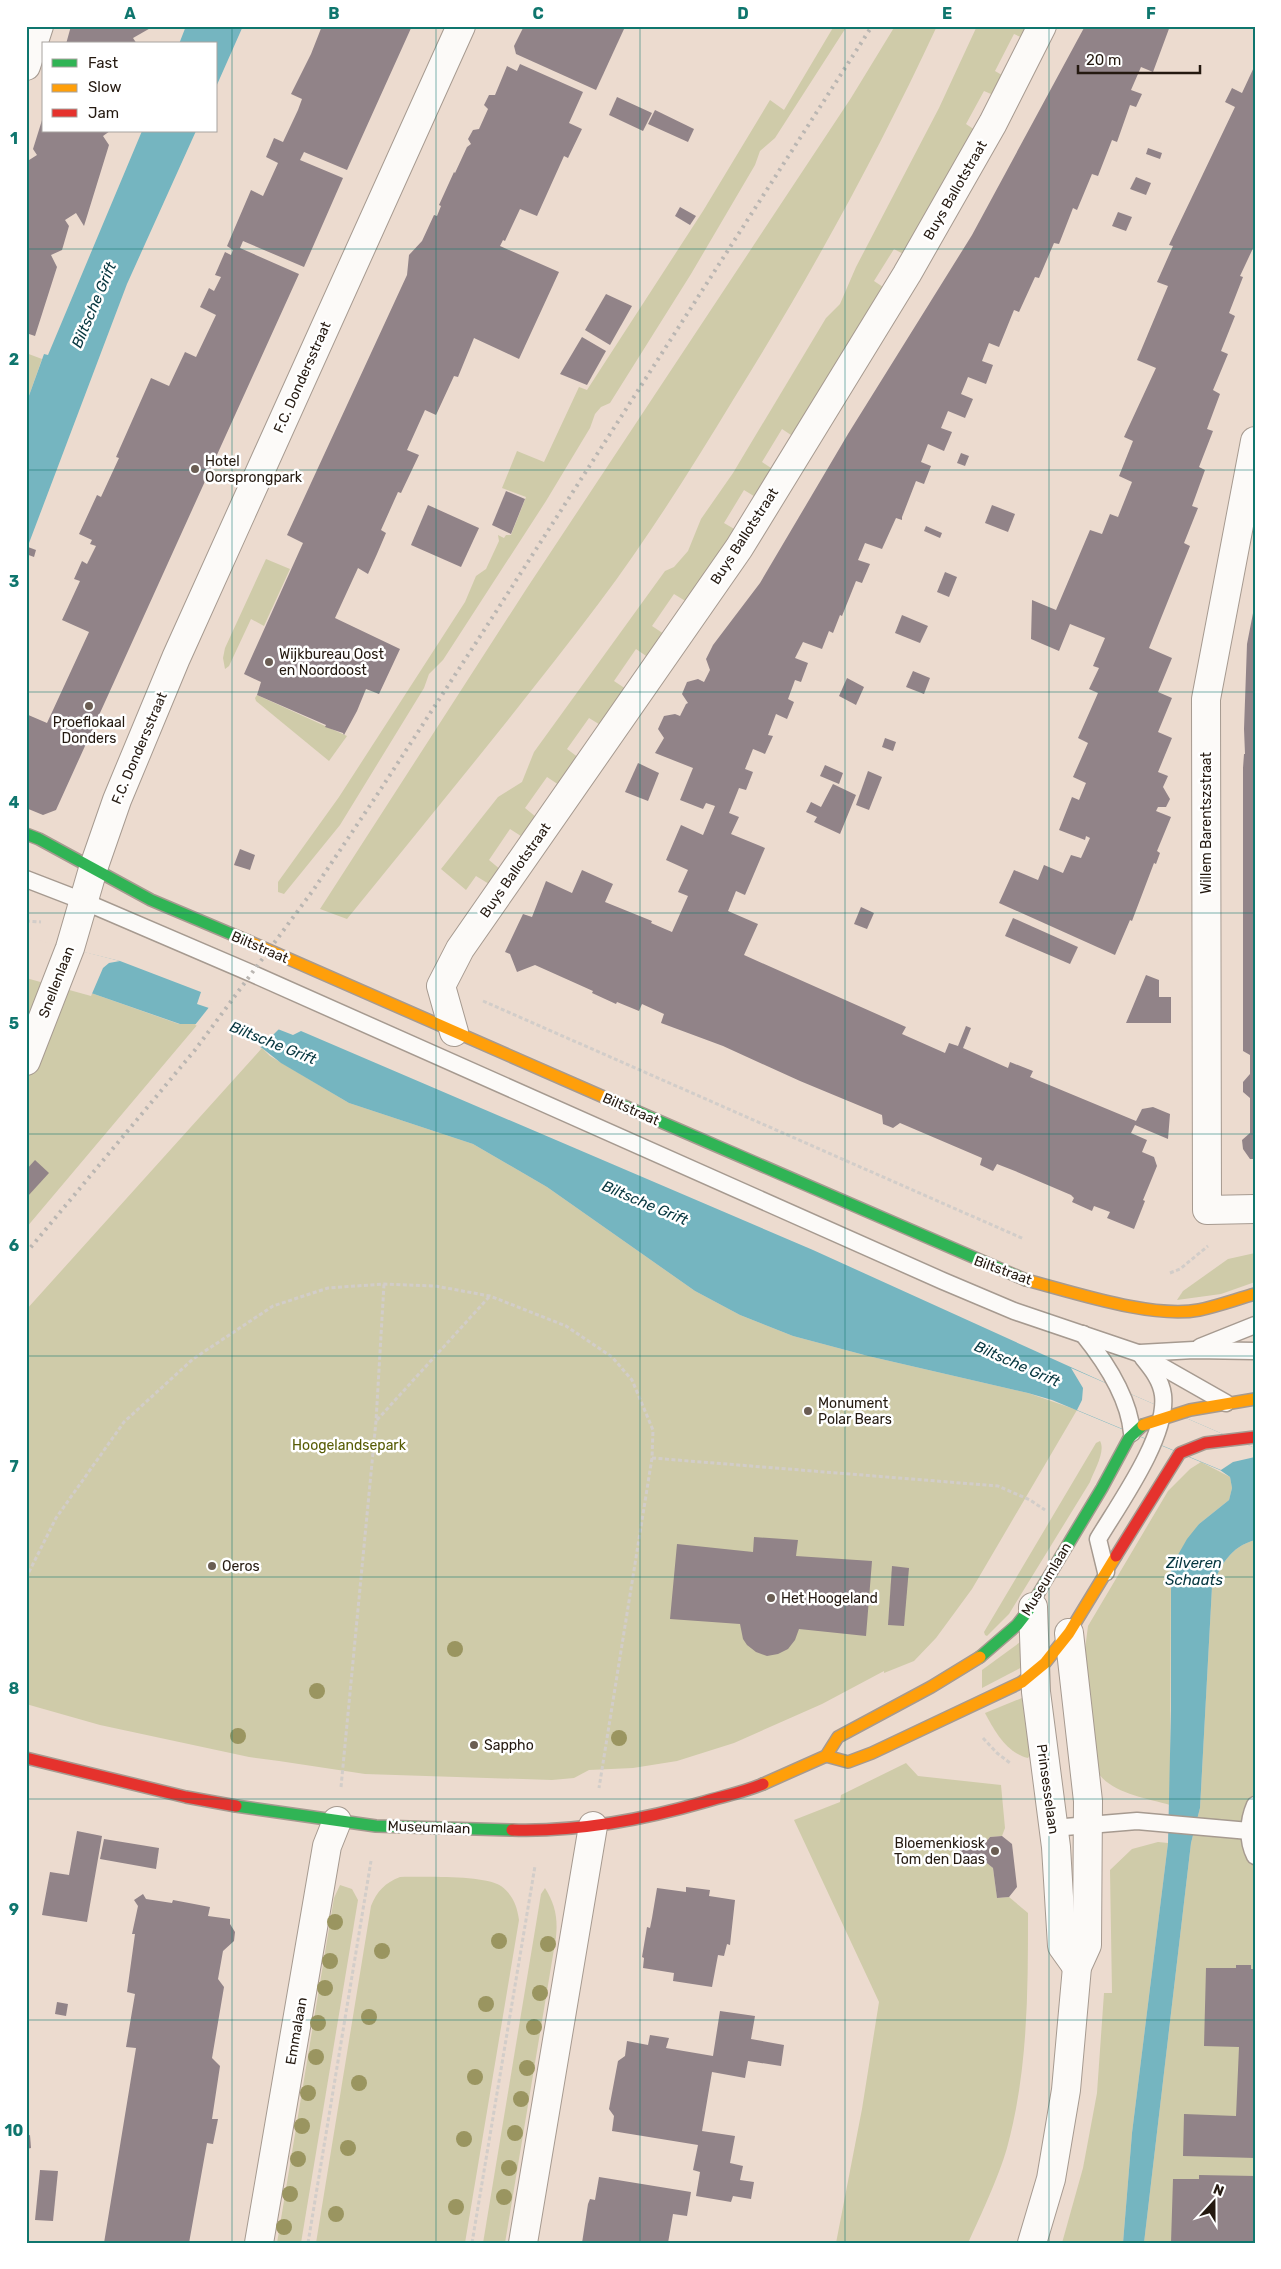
<svg xmlns="http://www.w3.org/2000/svg" width="1281" height="2269" font-family="Rubik,sans-serif">
<rect width="100%" height="100%" fill="#ecdbcf"/>
<g fill="#cfcba9">
<path d="M834,26H847L775,138L760,151L755,165L691,274L610,403L601,407L595,414L590,428L546,501L443,660L429,674L424,688L340,825L284,894L278,892V882L339,797L465,602L476,576L486,569L499,541L498,535L504,538L506,535H511L526,497L502,488L517,451L544,462L579,387L587,390L703,211L770,100L784,110Z"/>
<path d="M895,26H937C877,155 808,280 733,400C691,469 648,538 599,603C518,710 432,814 347,919L320,909L527,588L851,98Z"/>
<path d="M977,26H1033L1027,40L1014,34L995,71L1007,78L998,97L984,91L966,124L978,132L907,256L894,249L874,281L886,289L794,437L782,429L762,462L774,470L757,498L744,490L724,523L736,530L687,602L674,594L652,626L664,634L649,658L636,649L614,681L626,689L602,726L589,718L567,749L579,758L559,785L547,777L525,808L536,817L524,838L510,829L489,860L501,870L489,884L476,876L466,890L441,869L498,797L522,782L534,752L665,571L674,567L688,551L701,519L733,473L826,318L840,304L856,267L939,108Z"/>
<path d="M26,353L42,359L26,404Z"/>
<path d="M266,559L290,569L264,626L251,619L229,666L225,669L223,658L225,648Z"/>
<path d="M257,695L347,736L329,761L256,701L255,698Z"/>
<path d="M26,975L94,994L179,1024H198L26,1228V1161L28,1154L26,1148Z"/>
<path d="M262,1048L270,1056L349,1103L473,1144L547,1187L695,1291L740,1315L793,1336L868,1356L1028,1393L1077,1410L972,1589L936,1638L914,1661L884,1673V1671L822,1704L734,1743L677,1761L633,1768L589,1770L574,1778L552,1780L365,1774L279,1761L249,1757L100,1725L26,1704V1310Z"/>
<path d="M1255,1253V1282L1221,1294L1177,1300L1183,1291L1228,1259Z"/>
<path d="M1100,1441C1106,1451 1094,1471 1090,1482L1009,1614L987,1636L985,1635L984,1632L1096,1443Z"/>
<path d="M1201,1462L1230,1477L1232,1488L1229,1500L1199,1524L1171,1567L1170,1805C1146,1798 1110,1793 1097,1771L1085,1649L1088,1626L1168,1491L1190,1469Z"/>
<path d="M1255,1540V2243H1144L1191,1843L1200,1808L1212,1587C1221,1565 1230,1547 1255,1540Z"/>
<path d="M1023,1640L1024,1666L982,1688V1670Z"/>
<path d="M1022,1698L1030,1755L1028,1758C1007,1753 995,1732 985,1713Z"/>
<path d="M906,1763L918,1776L1001,1785L1005,1828L1002,1836L990,1837L986,1842L964,1845L960,1850L961,1862L967,1867L979,1865L983,1860L993,1868L997,1898L1009,1897L1028,1913C1028,1992 1028,2071 1007,2148C999,2176 981,2215 968,2243H836L862,2109L879,2002L794,1820L840,1802L841,1795Z"/>
<path d="M1158,1842L1168,1843L1132,2133L1123,2243H1062L1083,2168L1097,2093L1104,1993H1112L1110,1870L1132,1849Z"/>
<path d="M400,1877C423,1877 484,1875 501,1886C513,1895 517,1906 519,1920L465,2243H316L371,1906C377,1891 385,1883 400,1877Z"/>
<path d="M340,1885L352,1889L358,1900L301,2243H277L334,1898Z"/>
<path d="M545,1888C555,1904 558,1918 556,1937L505,2243H483L541,1894Z"/>
</g>
<g fill="#75b5c0">
<path d="M186,26H243L216,87V44H179Z"/>
<path d="M142,131H196L127,284L26,551V404L44,354L48,355Z"/>
<path d="M26,938L120,961L201,992L197,1004L209,1008L214,1004L293,1035L301,1031L813,1250L1117,1388L1255,1448V1540C1230,1547 1221,1565 1212,1587L1200,1808L1191,1843L1144,2243H1123L1132,2133L1168,1843L1171,1710V1567L1187,1539L1199,1524L1229,1500L1232,1488L1230,1477L1220,1470L1052,1400L1028,1393L868,1356L793,1336L740,1315L695,1291L547,1187L473,1144L349,1103L281,1063L262,1048L198,1024H180L94,994L39,978Z"/>
</g>
<g fill="#ecdbcf">
<path d="M26,937L120,961L109,963L103,968L91,996L26,978Z"/>
<path d="M214,1001L241,1011L281,1027L258,1050L195,1025Z"/>
<path d="M1071,1368L1255,1448V1457L1233,1462L1221,1470L1077,1410L1082,1400L1083,1388Z"/>
</g>
<g fill="#918388">
<path d="M71,26H154L133,38L137,44H66Z"/>
<path d="M322,26H412L347,170L304,152L300,160L343,178L304,267L243,241L240,248L299,274L56,810L43,815L26,808V714L47,723L89,632L62,620L80,581L74,579L82,561L87,564L96,546L90,544L92,540L79,534L97,495L101,497L119,458L116,457L151,378L169,386L185,352L196,357L216,315L200,307L209,288L214,291L221,277L215,275L225,252L231,255L233,250L227,246L251,190L263,196L278,163L266,157L274,138L283,142L298,110L302,99L291,94L311,54Z"/>
<path d="M524,26H616L624,29L596,90L516,54L514,46Z"/>
<path d="M1085,26H1170L1153,72L1141,67L1131,90L1142,94L1136,107L1130,105L1117,142L1112,140L1098,176L1092,174L1077,210L1073,208L1059,244L1054,243L1039,278L1035,277L1019,312L1014,310L999,347L989,343L982,361L993,365L986,384L968,377L961,394L973,399L965,418L948,411L941,428L952,432L944,451L928,444L921,462L931,466L924,484L916,481L902,517V520L896,518L882,549L865,543L858,560L870,564L862,583L856,581L842,616L840,615L833,633L829,631L822,649L803,642L795,658L808,663L801,682L795,680L788,699L794,702L787,719L776,714L768,735L773,736L765,754L753,749L745,769L753,772L746,790L739,788L729,813L739,817L731,834L765,848L745,895L736,891L728,911L758,924L744,955L906,1027L902,1034L945,1053L949,1043L958,1046L966,1026L971,1028L963,1048L1008,1068L1010,1062L1033,1071L1030,1077L1136,1121L1142,1109L1153,1107L1170,1114L1168,1139L1135,1125L1131,1133L1147,1140L1142,1152L1154,1157L1157,1166L1143,1200L1145,1201L1134,1229L1107,1218L1110,1212L1094,1206L1092,1211L1072,1202L1074,1198L1071,1195L1015,1171L997,1164L993,1171L980,1165L982,1158L900,1123L893,1128L883,1124L882,1115L800,1081L723,1046L661,1023L664,1014L642,1004L639,1011L617,1002L616,1004L592,993L593,991L535,965L517,972L510,954L505,952L523,914L532,917L546,881L572,893L582,870L613,884L605,902L652,921L651,923L672,932L688,896L678,892L688,870L666,860L681,825L703,835L715,806L706,803L703,809L680,800L693,768L655,753L664,738L658,729L664,716L675,714L680,716L686,704L688,703L682,694L687,682L698,679L704,682L710,670L706,659L713,645L760,583L848,434L972,235Z"/>
<path d="M520,64L583,92L569,123L582,129L568,158L564,156L537,216L520,209L505,241L503,240L500,246L559,272L519,359L474,338L458,377L454,376L436,415L425,410L407,450L419,455L401,493L398,492L381,530L386,533L377,554L368,574L358,568L335,618L400,649L379,694L366,689L357,711L344,735L343,733L325,727L326,725L257,695L261,682L244,674L303,543L287,535L407,275L409,255L422,241L434,215L437,216L441,206L439,205L454,172L455,173L467,147L471,144L468,139L473,130L479,129L488,109L484,105L489,95H495L507,66L517,71Z"/>
<path d="M1255,65V244L1240,276L1243,277L1229,313L1235,316L1221,351L1228,354L1213,390L1220,394L1207,429L1213,431L1199,467L1205,470L1192,506L1198,508L1184,543L1190,546L1149,648L1172,658L1158,692L1172,698L1158,732L1172,738L1158,772L1168,776L1163,787L1170,799L1166,807H1158L1156,811L1171,817L1157,851L1160,853L1156,864L1154,863L1132,921L1130,920L1115,955L999,903L1014,870L1038,880L1044,865L1063,873L1071,855L1081,858L1090,838L1086,836L1085,840L1059,830L1072,797L1079,800L1086,783L1073,777L1088,743L1078,738L1098,693L1089,689L1099,668L1093,666L1105,638L1070,624L1059,651L1031,639L1032,600L1056,610L1090,530L1102,534L1110,514L1118,517L1132,482L1119,476L1133,441L1124,437L1156,368L1137,360L1168,286L1157,282L1173,246L1169,245L1235,107L1225,102L1232,88L1242,93Z"/>
<path d="M617,97L652,113L643,131L609,115Z"/>
<path d="M655,110L694,129L688,142L648,124Z"/>
<path d="M43,117L44,131H110L103,136L109,145L84,226L76,213L65,220L69,226L62,250L51,255L57,267L35,336L26,333V162L37,155L33,149Z"/>
<path d="M1148,148L1162,153L1160,159L1146,154Z"/>
<path d="M1136,177L1151,183L1146,195L1130,189Z"/>
<path d="M680,207L696,216L690,225L675,216Z"/>
<path d="M1118,212L1132,217L1126,231L1112,226Z"/>
<path d="M606,294L632,306L610,345L585,330Z"/>
<path d="M582,337L606,351L587,385L560,374Z"/>
<path d="M961,453L969,456L965,466L957,463Z"/>
<path d="M506,491L525,499L511,534L492,525Z"/>
<path d="M428,505L479,528L461,567L411,545Z"/>
<path d="M992,505L1015,514L1008,532L985,523Z"/>
<path d="M926,526L942,533L940,538L924,531Z"/>
<path d="M28,547L36,550L34,557L26,554Z"/>
<path d="M945,572L957,577L949,597L937,592Z"/>
<path d="M1254,608L1255,1159H1250L1243,1149L1242,1140L1250,1133V1098L1243,1092V1082L1250,1074V1055L1243,1051V768L1244,754H1245L1244,729L1247,644Z"/>
<path d="M902,615L928,626L920,643L895,633Z"/>
<path d="M913,671L930,678L924,694L906,687Z"/>
<path d="M847,678L864,687L856,705L839,696Z"/>
<path d="M885,738L896,742L893,751L882,747Z"/>
<path d="M638,763L659,773L648,801L625,792Z"/>
<path d="M825,765L843,773L839,784L820,776Z"/>
<path d="M868,771L882,777L869,810L856,805Z"/>
<path d="M833,784L856,795L840,834L814,822L817,817L806,812L811,802L821,807Z"/>
<path d="M240,849L255,855L250,870L234,865Z"/>
<path d="M861,907L874,913L867,929L854,924Z"/>
<path d="M1013,918L1078,947L1070,964L1005,936Z"/>
<path d="M1146,975L1159,980V997H1171V1023H1126Z"/>
<path d="M35,1160L49,1173L28,1196L26,1194V1170Z"/>
<path d="M754,1537L798,1540L796,1556L872,1561L866,1636L799,1629L795,1640L788,1649L778,1654L767,1656L756,1652L747,1645L743,1639L740,1624L670,1619L677,1544L753,1552Z"/>
<path d="M892,1566L909,1568L904,1626L888,1625Z"/>
<path d="M77,1831L102,1836L87,1922L42,1915L50,1872L69,1875Z"/>
<path d="M1002,1836L1012,1844L1017,1887L1009,1897L997,1898L993,1868L983,1860L979,1865L967,1867L961,1863L960,1850L964,1845L986,1842L990,1837Z"/>
<path d="M104,1839L159,1848L156,1869L100,1859Z"/>
<path d="M686,1887L710,1890L709,1896L735,1900L730,1945L727,1944L724,1956L718,1955L712,1987L673,1981L674,1973L643,1968L644,1958L642,1957L647,1927L650,1928L652,1918L657,1888L686,1892Z"/>
<path d="M143,1894L146,1899L172,1903L173,1900L210,1907L208,1916L230,1919V1924L235,1932L234,1941L223,1951L218,1979L224,1987L212,2058L220,2066L212,2119H218L213,2144L207,2143L189,2243H104L136,2048L126,2047L135,1994L127,1992L135,1934H132L138,1906L134,1900Z"/>
<path d="M1236,1965H1251V1969H1255V2158L1183,2156L1184,2114L1236,2116L1239,2047L1204,2046L1206,1968H1236Z"/>
<path d="M57,2002L68,2004L66,2016L55,2014Z"/>
<path d="M720,2011L755,2016L751,2039L784,2045L781,2066L748,2061L745,2078L712,2072L702,2131L735,2136L730,2163L743,2166L740,2180L754,2182L751,2199L733,2196L731,2202L696,2196L700,2172L693,2170L698,2145L612,2131L614,2116L609,2109L618,2061L625,2056L627,2041L648,2045L650,2035L669,2038L666,2048L713,2056Z"/>
<path d="M30,2135L31,2148L26,2149V2136Z"/>
<path d="M40,2170L58,2171L53,2221L35,2220Z"/>
<path d="M1199,2175L1255,2176V2243H1171L1173,2179H1199Z"/>
<path d="M599,2177L691,2192L687,2216L673,2214L668,2243H582L588,2204L590,2199L595,2200Z"/>
</g>
<g fill="none" stroke-linecap="round" stroke-linejoin="round">
<g stroke="#a69a90" stroke-width="19">
<g id="lane">
<path d="M26,879L83,901L253,974L943,1281L1014,1311L1138,1353L1226,1403"/>
<path d="M1083,1334C1104,1360 1129,1398 1132,1433"/>
<path d="M1200,1347L1255,1325"/>
<path d="M1140,1353L1194,1350L1255,1351"/>
<path d="M1106,1572L1098,1539C1119,1504 1168,1436 1163,1395C1161,1380 1152,1369 1143,1358"/>
<path d="M1255,1805C1248,1821 1247,1840 1255,1856"/>
<path d="M1053,1828L1137,1821L1249,1831"/>
</g>
</g>
<g stroke="#a69a90" stroke-width="30">
<g id="street">
<path d="M26,66L39,26"/>
<path d="M1255,441L1206,699L1207,1210L1255,1209"/>
<path d="M454,1032L441,986L460,949L739,548L907,274L993,123L1042,26"/>
<path d="M26,1061L70,948L93,869L117,800L176,658L461,26"/>
<path d="M1033,1607L1036,1692L1056,1847L1062,1946L1077,1967"/>
<path d="M259,2243L327,1846L337,1821"/>
<path d="M523,2243L593,1826"/>
<path d="M1032,2243L1051,2179L1066,2090L1077,1967L1087,1945L1088,1801L1069,1633"/>
</g>
</g>
<g stroke="#a69a90" stroke-width="14">
<g id="fast">
<path d="M26,834L39,839L151,900L248,941"/>
<path d="M615,1102L1026,1280"/>
<path d="M980,1657L1017,1625L1028,1611L1102,1488L1129,1438L1143,1425"/>
<path d="M236,1806L376,1826L512,1830"/>
</g>
</g>
<g stroke="#a69a90" stroke-width="14">
<g id="slow">
<path d="M248,941L615,1102"/>
<path d="M1026,1280C1073,1292 1152,1319 1199,1310C1218,1306 1237,1299 1255,1294"/>
<path d="M1143,1425L1190,1410L1255,1399"/>
<path d="M826,1756L848,1762L872,1753L1022,1682L1045,1663L1069,1633L1116,1556"/>
<path d="M763,1784L826,1756L838,1737L931,1687L980,1657"/>
</g>
</g>
<g stroke="#a69a90" stroke-width="14">
<g id="jam">
<path d="M1116,1556L1180,1453L1205,1443L1255,1437"/>
<path d="M26,1758L186,1797L236,1806"/>
<path d="M512,1830C578,1832 642,1820 704,1802C724,1796 744,1792 763,1784"/>
</g>
</g>
<g stroke="#d2cdc9" stroke-width="3" stroke-dasharray="4 2.5" stroke-linecap="butt">
<path d="M26,921L41,922"/>
<path d="M483,1001L1024,1239"/>
<path d="M1170,1273L1180,1269L1208,1246"/>
<path d="M377,1420L489,1297"/>
<path d="M652,1458L998,1486L1030,1500L1045,1510"/>
<path d="M26,1578L56,1518L124,1422L193,1359L273,1306L328,1288L384,1284L435,1286L490,1296L566,1326L612,1357L632,1380L653,1430L652,1458L599,1788"/>
<path d="M983,1738L997,1753L1010,1763"/>
<path d="M341,1787L376,1421L384,1284"/>
<path d="M308,2243L371,1861"/>
<path d="M472,2243L535,1866"/>
</g>
<use href="#lane" stroke="#fcfaf8" stroke-width="16"/>
<use href="#street" stroke="#fcfaf8" stroke-width="28"/>
<use href="#fast" stroke="#30b455" stroke-width="11"/>
<use href="#slow" stroke="#ff9f0a" stroke-width="11"/>
<use href="#jam" stroke="#e5322d" stroke-width="11"/>
<path stroke="#bab6b2" stroke-width="4" stroke-dasharray="2.5 5" stroke-linecap="butt" d="M26,1253L195,1050L314,889L375,798L481,635L872,26"/>
</g>
<g fill="#9a9560">
<circle cx="455" cy="1649" r="8"/>
<circle cx="317" cy="1691" r="8"/>
<circle cx="238" cy="1736" r="8"/>
<circle cx="619" cy="1738" r="8"/>
<circle cx="335" cy="1922" r="8"/>
<circle cx="499" cy="1941" r="8"/>
<circle cx="548" cy="1944" r="8"/>
<circle cx="382" cy="1951" r="8"/>
<circle cx="330" cy="1961" r="8"/>
<circle cx="325" cy="1988" r="8"/>
<circle cx="540" cy="1993" r="8"/>
<circle cx="486" cy="2004" r="8"/>
<circle cx="369" cy="2017" r="8"/>
<circle cx="318" cy="2023" r="8"/>
<circle cx="534" cy="2027" r="8"/>
<circle cx="316" cy="2057" r="8"/>
<circle cx="527" cy="2068" r="8"/>
<circle cx="475" cy="2077" r="8"/>
<circle cx="359" cy="2083" r="8"/>
<circle cx="308" cy="2093" r="8"/>
<circle cx="521" cy="2099" r="8"/>
<circle cx="302" cy="2126" r="8"/>
<circle cx="515" cy="2133" r="8"/>
<circle cx="464" cy="2139" r="8"/>
<circle cx="348" cy="2148" r="8"/>
<circle cx="298" cy="2159" r="8"/>
<circle cx="509" cy="2168" r="8"/>
<circle cx="290" cy="2194" r="8"/>
<circle cx="504" cy="2197" r="8"/>
<circle cx="456" cy="2207" r="8"/>
<circle cx="336" cy="2214" r="8"/>
<circle cx="284" cy="2227" r="8"/>
</g>
<path fill="none" stroke="#0f766e" stroke-width="1" stroke-opacity="0.55" d="M232,26V2243M436,26V2243M640,26V2243M845,26V2243M1049,26V2243M26,249H1255M26,470H1255M26,692H1255M26,913H1255M26,1134H1255M26,1356H1255M26,1577H1255M26,1799H1255M26,2020H1255"/>
<g fill="#6a5d53" stroke="#fff" stroke-width="2">
<circle cx="195" cy="469" r="5"/>
<circle cx="269" cy="662" r="5"/>
<circle cx="89" cy="706" r="5"/>
<circle cx="808" cy="1411" r="5"/>
<circle cx="212" cy="1566" r="5"/>
<circle cx="771" cy="1598" r="5"/>
<circle cx="474" cy="1745" r="5"/>
<circle cx="995" cy="1851" r="5"/>
</g>
<g text-anchor="middle" stroke-width="5" stroke-linejoin="round" paint-order="stroke">
<g font-size="14" fill="#241910" stroke="#fff">
<text transform="translate(955 190) rotate(-60)" y="5">Buys Ballotstraat</text>
<text transform="translate(302 377) rotate(-66)" y="5">F.C. Dondersstraat</text>
<text transform="translate(744 536) rotate(-57)" y="5">Buys Ballotstraat</text>
<text transform="translate(139 748) rotate(-67)" y="5">F.C. Dondersstraat</text>
<text transform="translate(1206 823) rotate(-90)" y="5">Willem Barentszstraat</text>
<text transform="translate(515 870) rotate(-55)" y="5">Buys Ballotstraat</text>
<text transform="translate(260 947) rotate(23)" y="5">Biltstraat</text>
<text transform="translate(56 982) rotate(-69)" y="5">Snellenlaan</text>
<text transform="translate(631 1109) rotate(24)" y="5">Biltstraat</text>
<text transform="translate(1003 1270) rotate(20)" y="5">Biltstraat</text>
<text transform="translate(1046 1579) rotate(-59)" y="5">Museumlaan</text>
<text transform="translate(1048 1789) rotate(82)" y="5">Prinsesselaan</text>
<text transform="translate(429 1827) rotate(2)" y="5">Museumlaan</text>
<text transform="translate(296 2031) rotate(-80)" y="5">Emmalaan</text>
</g>
<g font-size="14" fill="#241910" stroke="#fff" text-anchor="start">
<text x="205" y="466">Hotel<tspan x="205" dy="16">Oorsprongpark</tspan></text>
<text x="279" y="659">Wijkbureau Oost<tspan x="279" dy="16">en Noordoost</tspan></text>
<text x="89" y="727" text-anchor="middle">Proeflokaal<tspan x="89" dy="16">Donders</tspan></text>
<text x="818" y="1408">Monument<tspan x="818" dy="16">Polar Bears</tspan></text>
<text x="222" y="1571">Oeros</text>
<text x="781" y="1603">Het Hoogeland</text>
<text x="484" y="1750">Sappho</text>
<text x="985" y="1848" text-anchor="end">Bloemenkiosk<tspan x="985" dy="16">Tom den Daas</tspan></text>
</g>
<g font-size="14" fill="#575c05" stroke="#fff">
<text x="349" y="1450">Hoogelandsepark</text>
</g>
<g font-size="15" font-style="italic" fill="#06363f" stroke="#fff">
<text transform="translate(94 305) rotate(-67)" y="5">Biltsche Grift</text>
<text transform="translate(273 1043) rotate(22)" y="5">Biltsche Grift</text>
<text transform="translate(645 1203) rotate(23)" y="5">Biltsche Grift</text>
<text transform="translate(1017 1364) rotate(24)" y="5">Biltsche Grift</text>
<text x="1194" y="1568">Zilveren<tspan x="1194" dy="17">Schaats</tspan></text>
</g>
</g>
<rect width="1281" height="2269" fill="none" stroke="#ffffff" stroke-width="55"/>
<rect x="42" y="42" width="175" height="90" fill="#ffffff" stroke="#a7a39f"/>
<rect x="52" y="59" width="25" height="8" fill="#30b455" stroke="#a7a39f"/>
<text x="88" y="68" font-size="15" fill="#241910">Fast</text>
<rect x="52" y="84" width="25" height="8" fill="#ff9f0a" stroke="#a7a39f"/>
<text x="88" y="92" font-size="15" fill="#241910">Slow</text>
<rect x="52" y="109" width="25" height="8" fill="#e5322d" stroke="#a7a39f"/>
<text x="88" y="118" font-size="15" fill="#241910">Jam</text>
<g transform="translate(1214 2202) rotate(21)" stroke="#ffffff" stroke-width="4" paint-order="stroke">
<path d="M0-4L9 19L0 12L-9 19Z" fill="#241910"/>
<text y="-8" font-size="14" font-weight="bold" text-anchor="middle" fill="#241910">N</text>
</g>
<path d="M1078 65v8h122v-8" fill="none" stroke="#241910" stroke-width="2.5"/>
<text x="1086" y="65" font-size="15" fill="#241910" stroke="#ffffff" stroke-width="4" paint-order="stroke">20 m</text>
<rect x="28" y="28" width="1226" height="2214" fill="none" stroke="#0f766e" stroke-width="2"/>
<g font-size="16" text-anchor="middle" font-weight="bold" fill="#0f766e">
<text x="130" y="19">A</text>
<text x="334" y="19">B</text>
<text x="538" y="19">C</text>
<text x="743" y="19">D</text>
<text x="947" y="19">E</text>
<text x="1151" y="19">F</text>
<text x="14" y="144">1</text>
<text x="14" y="365">2</text>
<text x="14" y="587">3</text>
<text x="14" y="808">4</text>
<text x="14" y="1029">5</text>
<text x="14" y="1251">6</text>
<text x="14" y="1472">7</text>
<text x="14" y="1694">8</text>
<text x="14" y="1915">9</text>
<text x="14" y="2136">10</text>
</g>
</svg>
